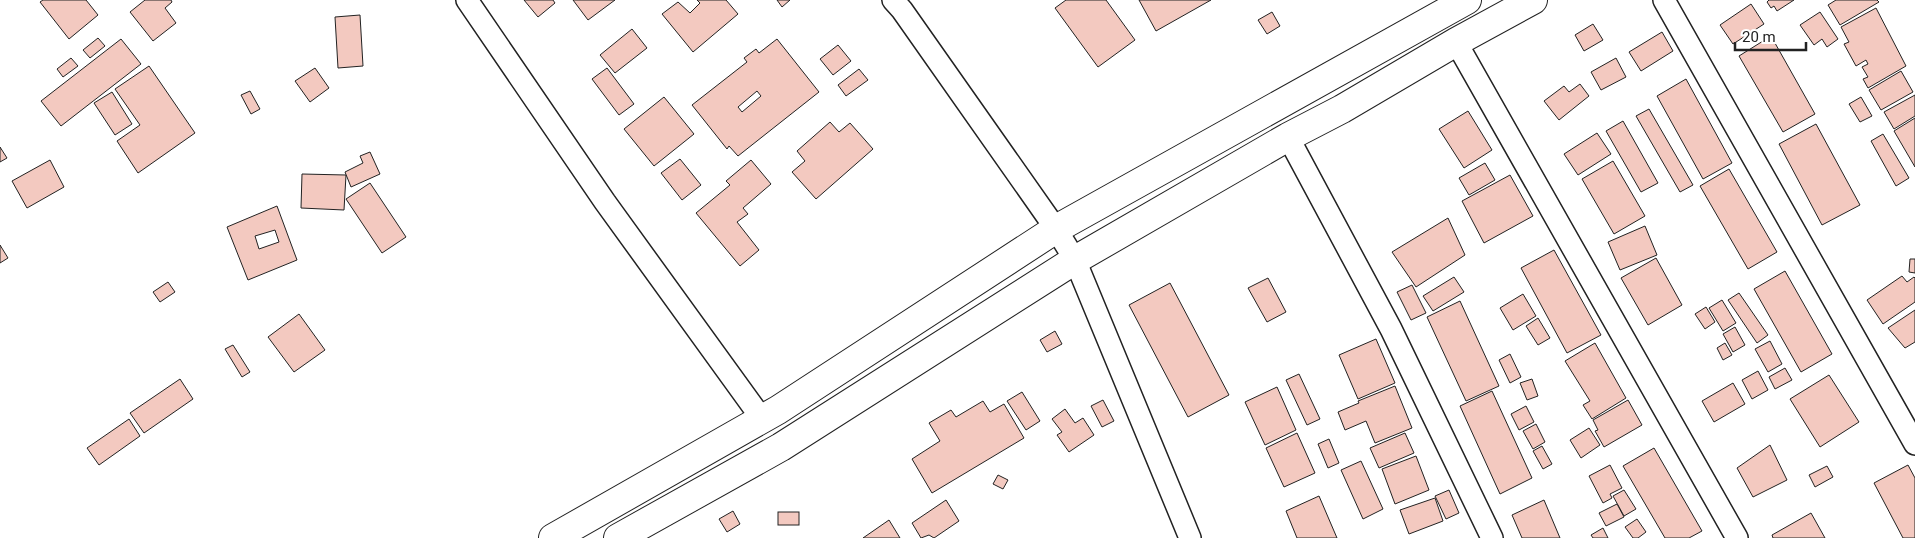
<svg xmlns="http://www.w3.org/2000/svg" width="1915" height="538" font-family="Roboto,sans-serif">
<rect width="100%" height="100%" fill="#fff"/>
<g fill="#f3c9c0" stroke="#222" fill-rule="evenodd">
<path d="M43,0H86L98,15L69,39L40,2Z"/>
<path d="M145,0H171L172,2L165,8L176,23L153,41L130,12Z"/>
<path d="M524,0H553L555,3L538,17Z"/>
<path d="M573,0H615L588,20Z"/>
<path d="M697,0H726L738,14L693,52L662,14L678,2L690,13L700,3Z"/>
<path d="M777,0H790L782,7Z"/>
<path d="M1066,0H1106L1135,40L1098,67L1055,8Z"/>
<path d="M1139,0H1211L1156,31Z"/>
<path d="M1769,0H1794L1777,11L1774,6L1771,8L1767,2Z"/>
<path d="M1836,0H1877L1879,2L1840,25L1828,5Z"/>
<path d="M1751,4L1764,24L1733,44L1720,25Z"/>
<path d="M1876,8L1906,66L1868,88L1863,79L1868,77L1862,67L1868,64L1866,60L1856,66L1844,44L1849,42L1841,27Z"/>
<path d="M1272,12L1280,26L1267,34L1258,20Z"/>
<path d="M1820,12L1838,39L1827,47L1822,39L1814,45L1800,25Z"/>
<path d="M360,15L363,66L338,68L335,17Z"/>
<path d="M1593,24L1603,40L1584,51L1575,35Z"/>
<path d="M632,29L647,48L615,73L600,55Z"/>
<path d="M1662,32L1673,51L1641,71L1629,52Z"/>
<path d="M1771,36L1815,114L1783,132L1739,56Z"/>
<path d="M98,38L105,46L90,58L83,50Z"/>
<path d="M121,39L141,64L61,126L41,101Z"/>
<path d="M777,39L819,92L738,156L729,146L727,149L692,105L747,62L744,58L756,49L759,53ZM757,91L761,96L742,112L738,107Z"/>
<path d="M838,45L851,61L833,75L820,59Z"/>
<path d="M71,58L78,66L63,77L57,69Z"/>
<path d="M1616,58L1626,77L1601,90L1591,72Z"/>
<path d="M149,66L195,133L138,173L117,141L140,125L115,89Z"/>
<path d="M315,68L329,88L310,102L295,81Z"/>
<path d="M607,68L634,104L619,115L592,79Z"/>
<path d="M859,69L868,80L846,96L838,85Z"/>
<path d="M1901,71L1913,92L1881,110L1869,90Z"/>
<path d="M1686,79L1732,163L1703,179L1657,96Z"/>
<path d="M1580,84L1589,96L1559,120L1544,101L1564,86L1569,92Z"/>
<path d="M250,91L260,109L251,114L241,95Z"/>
<path d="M112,92L132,124L115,135L94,103Z"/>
<path d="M1915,95V116L1894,129L1884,112Z"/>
<path d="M664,97L694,134L654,166L624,129Z"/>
<path d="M1861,97L1872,116L1860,122L1849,104Z"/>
<path d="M1649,109L1693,185L1680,192L1636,116Z"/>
<path d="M1468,111L1492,150L1464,168L1439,129Z"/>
<path d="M1915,118V167L1894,131Z"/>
<path d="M1623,121L1658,183L1641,192L1606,131Z"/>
<path d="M830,122L839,132L850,123L873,149L816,199L792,172L805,161L797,151Z"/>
<path d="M1816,124L1860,205L1822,225L1779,144Z"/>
<path d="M1597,133L1611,154L1578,175L1564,154Z"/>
<path d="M1883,134L1909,178L1896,186L1871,141Z"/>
<path d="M0,147L7,158L0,162Z"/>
<path d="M370,152L380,174L351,187L345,172L363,163L360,156Z"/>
<path d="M680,159L701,185L682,200L661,173Z"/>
<path d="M50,160L64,187L27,208L12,181Z"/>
<path d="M751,160L771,184L743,208L748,214L737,222L759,250L740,266L696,213L730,185L726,181Z"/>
<path d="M1613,161L1645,216L1614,234L1582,179Z"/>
<path d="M1485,163L1495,180L1469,195L1459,178Z"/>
<path d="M1729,169L1777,252L1748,269L1700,186Z"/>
<path d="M302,174L346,175L344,210L301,208Z"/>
<path d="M1510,175L1533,216L1484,243L1462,201Z"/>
<path d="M370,183L406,237L382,253L346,199Z"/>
<path d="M277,206L297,260L248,280L227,227ZM275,230L279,242L259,249L255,236Z"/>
<path d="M1448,218L1465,255L1416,287L1392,252Z"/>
<path d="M1645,226L1657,255L1620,270L1608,242Z"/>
<path d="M0,245L8,258L0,263Z"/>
<path d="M1554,250L1601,335L1567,353L1521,268Z"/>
<path d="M1656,258L1682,305L1648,325L1621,278Z"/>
<path d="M1910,259H1915V273L1909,272Z"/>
<path d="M1785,271L1832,354L1801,372L1754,289Z"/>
<path d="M1902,276L1907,282L1914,277L1915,278V302L1883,324L1867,300Z"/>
<path d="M1454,277L1464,292L1433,311L1423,296Z"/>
<path d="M1268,278L1286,312L1267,322L1248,288Z"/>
<path d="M168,282L175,292L160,302L153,292Z"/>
<path d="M1170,283L1229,395L1188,417L1129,305Z"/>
<path d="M1412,285L1426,313L1411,320L1397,292Z"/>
<path d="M1739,293L1768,335L1757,343L1728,300Z"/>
<path d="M1523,294L1536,316L1513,330L1500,308Z"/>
<path d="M1722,300L1736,323L1723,331L1709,308Z"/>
<path d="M1460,301L1499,386L1466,401L1427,317Z"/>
<path d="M1706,307L1715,322L1705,329L1695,314Z"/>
<path d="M1915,310V342L1905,348L1888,328Z"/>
<path d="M299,314L325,350L294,372L268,337Z"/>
<path d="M1538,318L1550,338L1538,345L1526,326Z"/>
<path d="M1735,327L1745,345L1733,352L1723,334Z"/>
<path d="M1055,331L1062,344L1047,352L1040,340Z"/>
<path d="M1376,339L1395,383L1358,399L1339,355Z"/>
<path d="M1770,341L1782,364L1768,372L1755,349Z"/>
<path d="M1595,343L1626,398L1592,419L1583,405L1590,401L1565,361Z"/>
<path d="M1725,343L1732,355L1723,360L1717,348Z"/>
<path d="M233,345L250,372L242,377L225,349Z"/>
<path d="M1510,354L1521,377L1510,383L1499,360Z"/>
<path d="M1785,368L1792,380L1775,389L1769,377Z"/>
<path d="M1758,371L1768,390L1752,399L1742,380Z"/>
<path d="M1299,374L1320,419L1307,425L1286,380Z"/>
<path d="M1829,375L1859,422L1820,447L1790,399Z"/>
<path d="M180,379L193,399L144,433L130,413Z"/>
<path d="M1532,379L1538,396L1527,400L1520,383Z"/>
<path d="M1733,383L1745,404L1714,422L1702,401Z"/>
<path d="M1395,386L1412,428L1375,443L1366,421L1345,430L1338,412L1359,403L1358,401Z"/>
<path d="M1277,387L1296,430L1265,445L1245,402Z"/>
<path d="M1492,391L1532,478L1500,494L1460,406Z"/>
<path d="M1022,392L1040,421L1026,430L1007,401Z"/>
<path d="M1103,400L1114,421L1102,427L1091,406Z"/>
<path d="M1628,400L1642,425L1604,447L1595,431L1598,430L1593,420Z"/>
<path d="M983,401L990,412L1004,404L1024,438L932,493L912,459L940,441L929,423L951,410L956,417Z"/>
<path d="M1526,406L1534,422L1519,430L1511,414Z"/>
<path d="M1065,409L1075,423L1083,418L1094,435L1069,452L1057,435L1062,432L1052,419Z"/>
<path d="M129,419L140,436L99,465L87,448Z"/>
<path d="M1536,424L1545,442L1533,449L1523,431Z"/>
<path d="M1589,428L1600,445L1581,458L1570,440Z"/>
<path d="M1297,433L1315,473L1284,487L1266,448Z"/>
<path d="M1405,433L1414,453L1379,468L1370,448Z"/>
<path d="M1329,439L1339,463L1328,468L1318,444Z"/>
<path d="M1770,445L1787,480L1753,497L1737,468Z"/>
<path d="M1542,446L1552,464L1543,469L1533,451Z"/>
<path d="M1654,448L1702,531L1689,538H1665L1623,466Z"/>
<path d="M1416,456L1429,490L1395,504L1382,469Z"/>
<path d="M1361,461L1383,509L1363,519L1341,470Z"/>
<path d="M1610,465L1622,488L1610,494L1612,498L1603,503L1589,476Z"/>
<path d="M1908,465L1915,478V538H1903L1874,483Z"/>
<path d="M1827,466L1833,477L1815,487L1809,475Z"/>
<path d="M998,475L1008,480L1003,489L993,484Z"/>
<path d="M1449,490L1459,513L1446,519L1435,496Z"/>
<path d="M1624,490L1636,509L1624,516L1613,496Z"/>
<path d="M1319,496L1337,538H1297L1286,511Z"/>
<path d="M1435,498L1443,521L1409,534L1400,510Z"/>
<path d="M946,500L959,521L934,538L929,535L921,538L912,523Z"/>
<path d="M1544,500L1560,538H1522L1512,515Z"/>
<path d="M1617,504L1624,517L1606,526L1599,513Z"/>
<path d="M733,511L740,524L727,532L719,519Z"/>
<rect x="778" y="512" width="21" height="13"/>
<path d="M1811,513L1825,538H1773L1772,535Z"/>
<path d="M1637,519L1646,532L1638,538H1633L1625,527Z"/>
<path d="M889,520L900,538H863Z"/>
<path d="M1603,528L1608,538H1593L1591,535Z"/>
</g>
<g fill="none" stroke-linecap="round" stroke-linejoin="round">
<g stroke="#222" stroke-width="24">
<g id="minor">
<path d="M467,0L605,202L762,419"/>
<path d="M893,0L902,10L1056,229L1075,260L1190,538"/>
<path d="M1664,0L1915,444"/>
<path d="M1456,42L1737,538"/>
<path d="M1288,137L1391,329L1492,538"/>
</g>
</g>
<g stroke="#222" stroke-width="30">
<g id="primary">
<path d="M553,538L778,410L1056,229L1467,0"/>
<path d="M618,538L781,447L1075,260L1288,137L1342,109L1456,42L1533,0"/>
</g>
</g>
<use href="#minor" stroke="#fff" stroke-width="21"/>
<use href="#primary" stroke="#fff" stroke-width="28"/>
</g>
<path d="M1735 42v8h71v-8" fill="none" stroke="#222222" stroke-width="2.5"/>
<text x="1742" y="42" font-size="15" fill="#222222" stroke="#ffffff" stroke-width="4" paint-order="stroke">20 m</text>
</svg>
